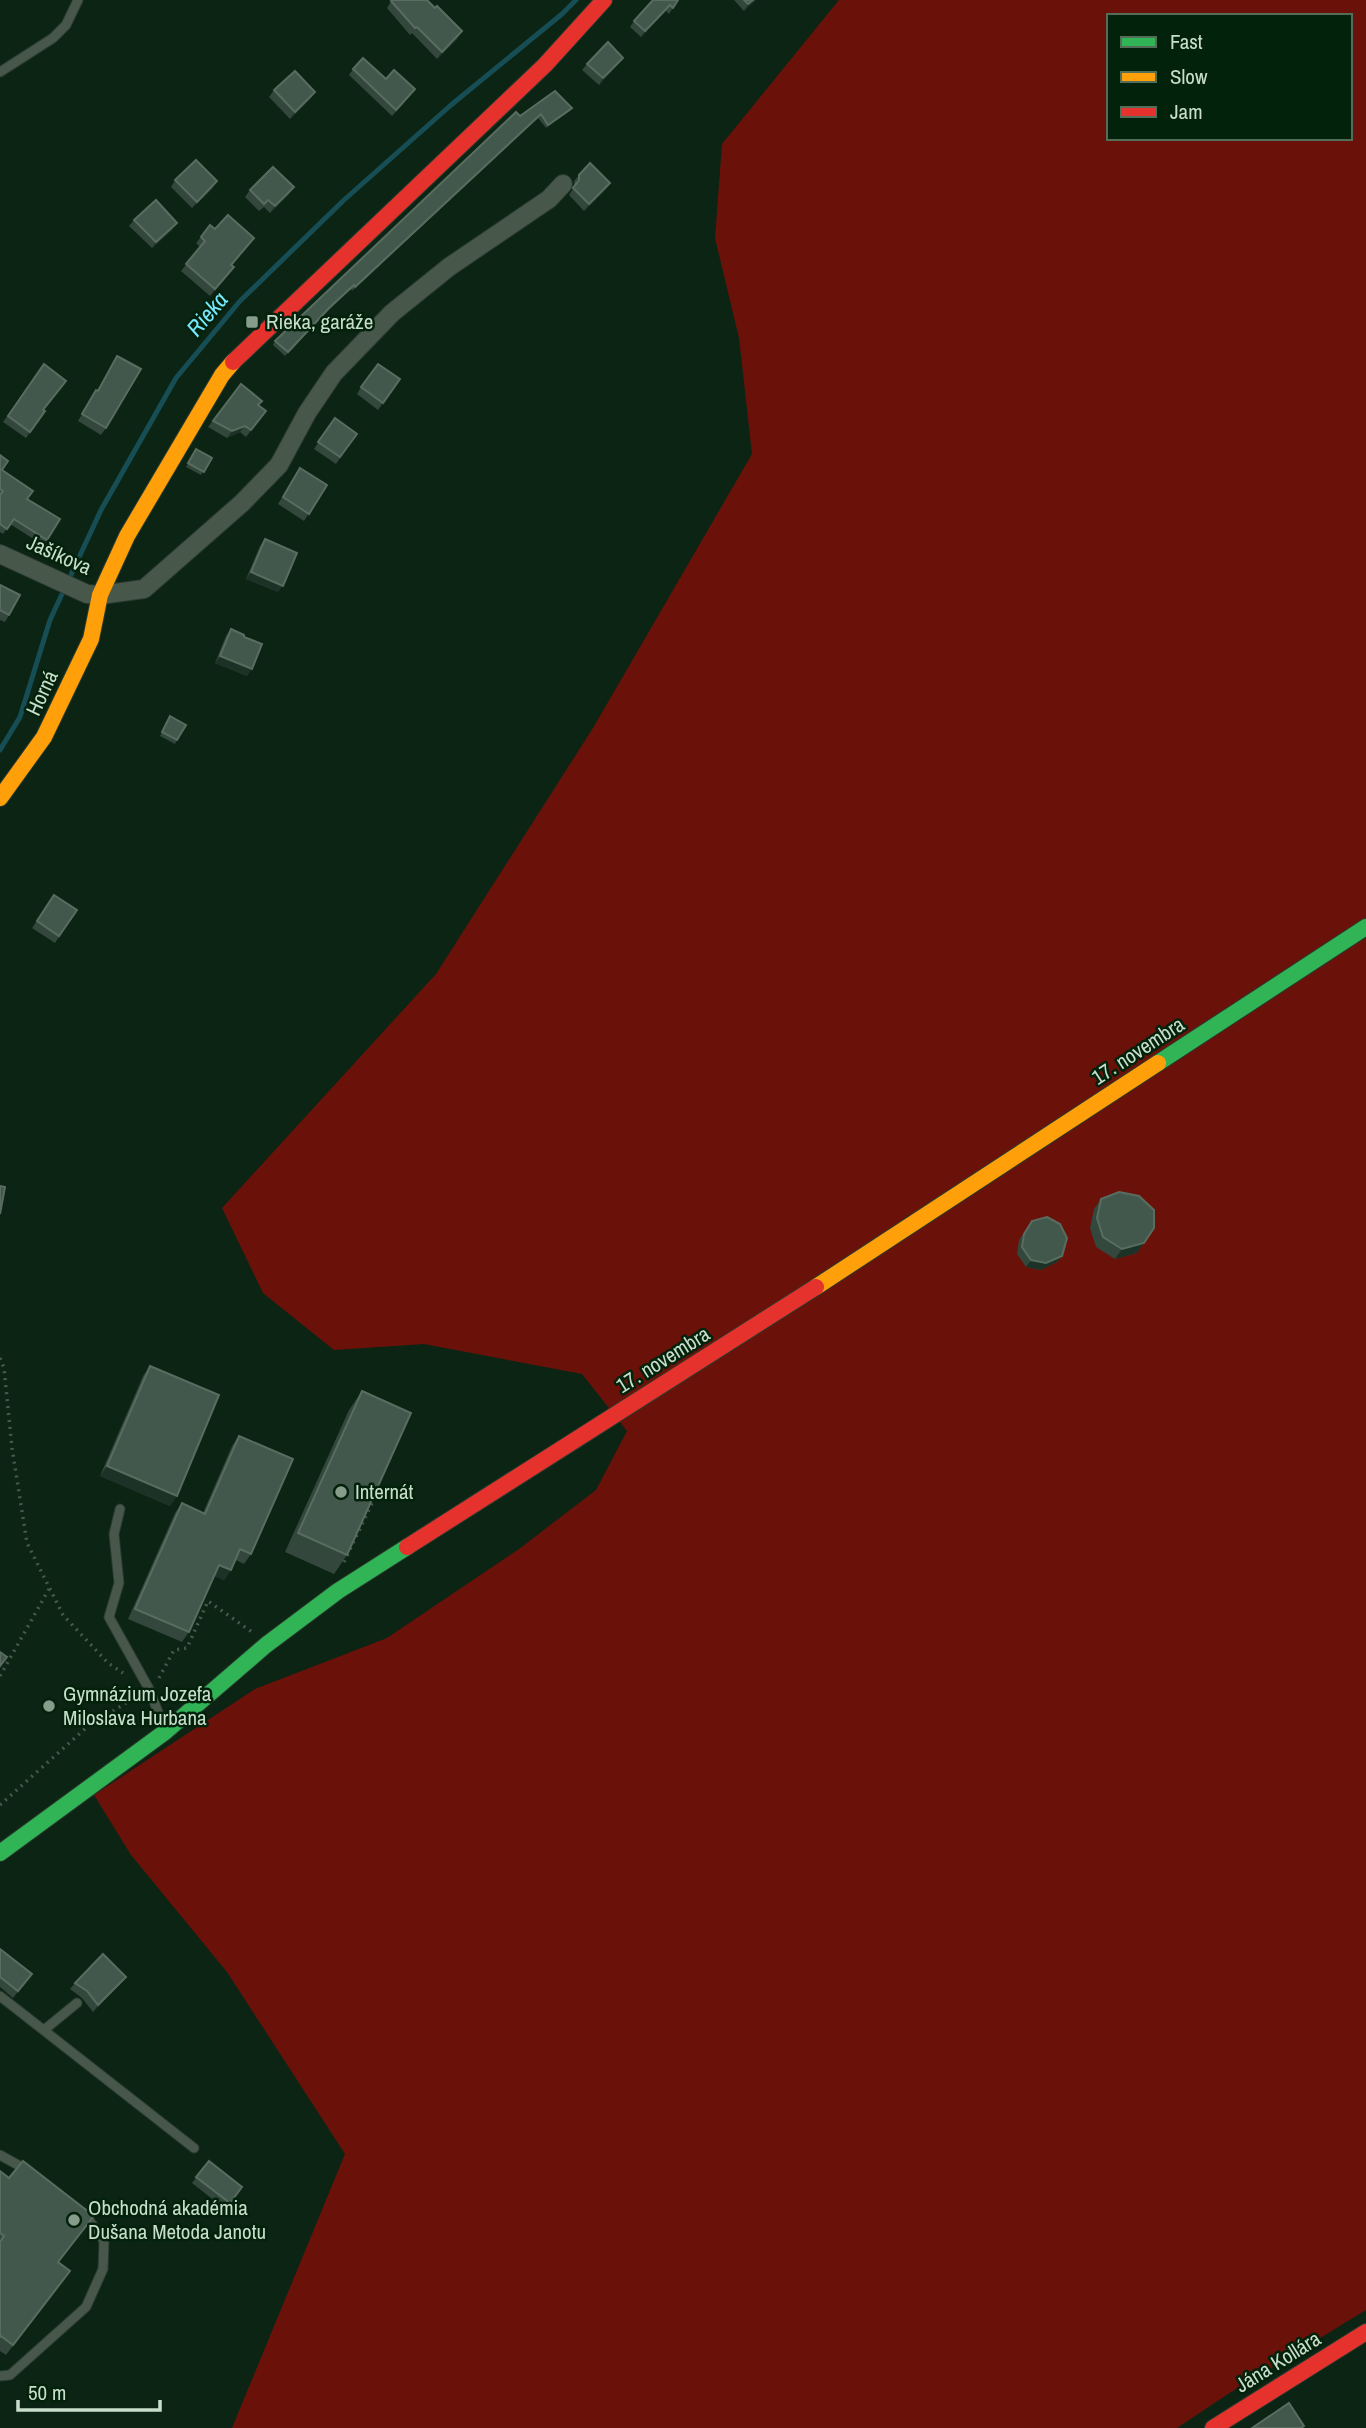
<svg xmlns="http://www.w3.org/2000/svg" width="1366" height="2428" font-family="'Archivo Narrow',sans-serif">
<rect width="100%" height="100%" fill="#0c2414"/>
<path fill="#6a1209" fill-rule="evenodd" d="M839,0H1366V2310L1228,2394L1177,2428H232L345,2154L227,1972L131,1855L94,1795L255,1689L387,1638L519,1549L596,1490L627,1431L582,1374L424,1344L334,1350L263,1293L222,1208L436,974L593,728L752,454L739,338L715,238L722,144ZM1109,16H1350V138H1109Z"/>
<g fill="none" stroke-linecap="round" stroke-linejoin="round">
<path stroke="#174e55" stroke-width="5" d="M0,750L20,717L50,620L101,510L176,378L240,301L344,200L451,105L562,14L576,0"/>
<g stroke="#2b3b2f" stroke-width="11">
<g id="lane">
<path d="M0,72L53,38L66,25L78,0"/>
<path d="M120,1509L114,1534L119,1583L109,1617L149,1689L165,1730"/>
<path d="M0,1996L194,2148"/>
<path d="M44,2030L77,2003"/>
<path d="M0,2155L29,2171"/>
<path d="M0,2376L10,2375L86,2307L103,2269L104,2241L84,2213"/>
</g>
</g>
<g stroke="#2b3b2f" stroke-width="20">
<path id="street" d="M0,554L87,594L100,595L144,589L242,503L279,465L307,413L334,373L392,313L449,267L549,199L563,184"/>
</g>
<g stroke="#2b3b2f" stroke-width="18">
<g id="fast">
<path d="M1158,1063L1366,927"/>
<path d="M0,1853L165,1732L266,1645L338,1591L407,1547"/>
</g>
</g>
<g stroke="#2b3b2f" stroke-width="18">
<g id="slow">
<path d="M0,798L44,737L91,639L100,595L127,536L222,375L233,362"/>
<path d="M816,1287L1158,1063"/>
</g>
</g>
<g stroke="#2b3b2f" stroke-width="18">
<g id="jam">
<path d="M233,362L545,65L604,0"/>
<path d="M407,1547L816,1287"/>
<path d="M1213,2428L1366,2332"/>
</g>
</g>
<g stroke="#48584c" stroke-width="3.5" stroke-dasharray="2 5" stroke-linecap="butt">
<path d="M0,1358L4,1368L12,1448L27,1543L63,1615L108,1663L123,1673"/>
<path d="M344,1562L374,1499"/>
<path d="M0,1676L49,1589"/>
<path d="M159,1678L174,1650L187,1648L208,1601L252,1632"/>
<path d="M0,1805L86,1728L137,1696"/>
</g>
<use href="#lane" stroke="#47574a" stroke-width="9"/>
<use href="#street" stroke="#47574a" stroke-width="18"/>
<use href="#fast" stroke="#30b455" stroke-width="16"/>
<use href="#slow" stroke="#ff9f0a" stroke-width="16"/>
<use href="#jam" stroke="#e5322d" stroke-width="16"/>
</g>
<g fill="#33473d">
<path d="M392,0L435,8L458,38L437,59L412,33L410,35L387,8Z"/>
<path d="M678,0L669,14L666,11L641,37L630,27L634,21Z"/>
<path d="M734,0H756L744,11Z"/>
<path d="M587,64H618L599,85L582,70Z"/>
<path d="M353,69L386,79L411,95L392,116L349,75Z"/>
<path d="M274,90L315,92L310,99L290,119L269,97Z"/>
<path d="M570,111L546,128L538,118L352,291L351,289L327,312L285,356L273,345L275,341L520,116Z"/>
<path d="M579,175L610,183L606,189L584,211L569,195L574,187V181Z"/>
<path d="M175,180L213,188L192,208L171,187Z"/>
<path d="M250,190L289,194L270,213L264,207L259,211L245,197Z"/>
<path d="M134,220L172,230L152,248L129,226Z"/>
<path d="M215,229L254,238L232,265L229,274L210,296L181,271L200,247L196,243L201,237Z"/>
<path d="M117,356L106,428L101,435L78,421L92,397L96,390L97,391Z"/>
<path d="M44,364V410L45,411L26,438L3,422Z"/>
<path d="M400,379L378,410L357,394L361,387Z"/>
<path d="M241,384L259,405L266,411L246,437L240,432L227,438L208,427Z"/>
<path d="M335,418L357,434L336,464L314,449Z"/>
<path d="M196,449L212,458L201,475L186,467Z"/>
<path d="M0,455L2,470L27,499L60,519L43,545L10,524L3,534L0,532Z"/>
<path d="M300,468L327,485L304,521L278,504Z"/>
<path d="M265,539L278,592L246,579L260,546Z"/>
<path d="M0,585L9,615L5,622L0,620Z"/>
<path d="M231,629L244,637L247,676L215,663L226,636Z"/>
<path d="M170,716L177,740L175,744L160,736Z"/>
<path d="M54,895L77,910L55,943L32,928Z"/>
<path d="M1101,1199L1137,1253L1115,1259L1096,1247L1090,1228L1094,1209Z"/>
<path d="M1032,1221L1062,1256L1057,1262L1041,1270L1026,1267L1017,1254L1019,1240Z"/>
<path d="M150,1366L170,1506L100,1476L143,1376Z"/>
<path d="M362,1391L347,1555L334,1574L285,1552L349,1410Z"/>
<path d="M239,1436L251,1554L244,1564L236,1560L231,1570L224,1580L214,1576L189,1632L182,1642L128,1619L175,1513L182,1503L203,1513L232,1446Z"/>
<path d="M0,1949L32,1974L13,1998L0,1987Z"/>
<path d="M75,1983H121L93,2012L82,1998L70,1989Z"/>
<path d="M209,2161L242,2187L225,2209L192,2183Z"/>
<path d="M0,2171L9,2178L93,2217L59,2262L70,2271L6,2355L0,2351Z"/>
</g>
<g fill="#1d3226">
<path d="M753,0H756L744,11L748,4Z"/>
<path d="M670,5L666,11L641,37L645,31Z"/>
<path d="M462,31L458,38L437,59L442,52Z"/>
<path d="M623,58L618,64L599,85L603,78Z"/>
<path d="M315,92L310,99L290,119L295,112Z"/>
<path d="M572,108L570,111L546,128L548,125Z"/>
<path d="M541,114L538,118L352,291L355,287Z"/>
<path d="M217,181L213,188L192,208L197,202Z"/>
<path d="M610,183L606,189L584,211L589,204Z"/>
<path d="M294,187L289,194L270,213L275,206Z"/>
<path d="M177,223L172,230L152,248L156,242Z"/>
<path d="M354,285L327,312L285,356L329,308Z"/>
<path d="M245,426L240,432L227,438L232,431Z"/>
<path d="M251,572L283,586L278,592L246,579Z"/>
<path d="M220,656L252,669L247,676L215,663Z"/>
<path d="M1144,1243L1137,1253L1115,1259L1122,1249Z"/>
<path d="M1062,1256L1057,1262L1041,1270L1026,1267L1031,1260Z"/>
<path d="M107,1466L177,1496L170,1506L100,1476Z"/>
<path d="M219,1565L231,1570L224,1580L212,1575Z"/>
<path d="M126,1977L121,1983L93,2012L98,2005Z"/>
</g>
<g fill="#43584c" stroke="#586d60" stroke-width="2">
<path d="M392,0H427L435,8L437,6L462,31L442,52L417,27L415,28L391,1Z"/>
<path d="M653,0H678L673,8L670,5L645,31L634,21Z"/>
<path d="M744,0H753L748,4Z"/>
<path d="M608,42L623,58L603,78L587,64Z"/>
<path d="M363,58L386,79L394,70L415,89L396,110L353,69Z"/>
<path d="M295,71L315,92L295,112L274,90Z"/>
<path d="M555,91L572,108L548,125L541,114L355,287L354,285L329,308L288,352L275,341L516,112L520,116Z"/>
<path d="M196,160L217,181L197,202L175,180Z"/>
<path d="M590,163L610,183L589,204L573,188L579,180V175Z"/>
<path d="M273,167L294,187L275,206L268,200L264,204L250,190Z"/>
<path d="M156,200L177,223L156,242L134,220Z"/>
<path d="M228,215L254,238L231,265L234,267L215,289L186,264L205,241L201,237L210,225L215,229Z"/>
<path d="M117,356L141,369L106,428L82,414L96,390L98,391Z"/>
<path d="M44,364L66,381L43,410L45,411L30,432L8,416Z"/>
<path d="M378,364L400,379L383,403L361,387Z"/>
<path d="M241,384L262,401L258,405L266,411L251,430L245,426L232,431L213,421Z"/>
<path d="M335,418L357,434L340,457L318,442Z"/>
<path d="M196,449L212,458L204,472L188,463Z"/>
<path d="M0,455L8,461L2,470L33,491L27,499L60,519L47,540L14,519L7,529L0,524V495L3,491L0,489Z"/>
<path d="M300,468L327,485L309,514L283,497Z"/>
<path d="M265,539L297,553L283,586L251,572Z"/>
<path d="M0,585L20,595L9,615L0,610Z"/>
<path d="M231,629L244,635V637L262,644L252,669L220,656Z"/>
<path d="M170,716L186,725L177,740L162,732Z"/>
<path d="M54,895L77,910L59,936L37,921Z"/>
<path d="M0,1186L5,1187L0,1214Z"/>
<path d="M1119,1192L1139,1196L1154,1210V1228L1144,1243L1122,1249L1103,1237L1097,1218L1101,1199Z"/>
<path d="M1047,1217L1060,1224L1067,1238L1062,1256L1046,1263L1031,1260L1022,1247L1024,1234L1032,1221Z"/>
<path d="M150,1366L219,1395L177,1496L107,1466Z"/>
<path d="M362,1391L411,1413L347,1555L298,1533Z"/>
<path d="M239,1436L293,1459L251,1554L240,1549L231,1570L219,1565L189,1632L135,1609L182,1503L205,1514Z"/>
<path d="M0,1652L7,1657L0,1666Z"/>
<path d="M0,1949L32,1974L18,1991L0,1977Z"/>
<path d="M103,1954L126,1977L98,2005L87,1991L75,1983Z"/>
<path d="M23,2161L90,2213L93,2217L58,2262L70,2271L13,2345L1,2336L0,2337V2242L4,2236L0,2233V2171L9,2178Z"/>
<path d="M209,2161L242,2187L230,2203L196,2177Z"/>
<path d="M1289,2403L1304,2426L1301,2428H1252Z"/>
</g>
<g fill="#869d8b" stroke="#03220c" stroke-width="2.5">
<rect x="245" y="315" width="14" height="14" rx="3.5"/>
<circle cx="341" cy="1492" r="7"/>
<circle cx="49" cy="1706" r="7"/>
<circle cx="74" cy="2220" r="7"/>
</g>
<g text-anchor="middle" stroke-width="5" stroke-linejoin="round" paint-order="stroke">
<g font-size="21" fill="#c8decb" stroke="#03220c" text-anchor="start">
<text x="266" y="329">Rieka, garáže</text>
<text x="355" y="1499">Internát</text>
<text x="63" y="1701">Gymnázium Jozefa<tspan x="63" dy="24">Miloslava Hurbana</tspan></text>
<text x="88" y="2215">Obchodná akadémia<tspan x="88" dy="24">Dušana Metoda Janotu</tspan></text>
</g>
<g font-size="21" fill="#c8decb" stroke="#03220c">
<text transform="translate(59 555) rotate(24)" y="7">Jašíkova</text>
<text transform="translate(42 693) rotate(-65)" y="7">Horná</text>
<text transform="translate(1138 1051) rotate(-33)" y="7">17. novembra</text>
<text transform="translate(663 1360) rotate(-32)" y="7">17. novembra</text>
<text transform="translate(1278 2362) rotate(-32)" y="7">Jána Kollára</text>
</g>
<g font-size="23" font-style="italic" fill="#76e9fd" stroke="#03220c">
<text transform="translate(207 314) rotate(-50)" y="8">Rieka</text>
</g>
</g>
<rect x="1107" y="14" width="245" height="126" fill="#03220c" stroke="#526d58" stroke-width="2"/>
<rect x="1121" y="37" width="35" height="10" fill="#30b455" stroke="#526d58" stroke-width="2"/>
<text x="1170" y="49" font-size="21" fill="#c8decb">Fast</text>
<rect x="1121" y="72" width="35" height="10" fill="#ff9f0a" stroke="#526d58" stroke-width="2"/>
<text x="1170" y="84" font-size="21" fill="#c8decb">Slow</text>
<rect x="1121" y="107" width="35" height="10" fill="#e5322d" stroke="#526d58" stroke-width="2"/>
<text x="1170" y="119" font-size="21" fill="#c8decb">Jam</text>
<path d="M18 2400v10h142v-10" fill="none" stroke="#c8decb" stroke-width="3.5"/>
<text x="28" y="2400" font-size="21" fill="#c8decb" stroke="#03220c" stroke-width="5" paint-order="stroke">50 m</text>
</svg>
